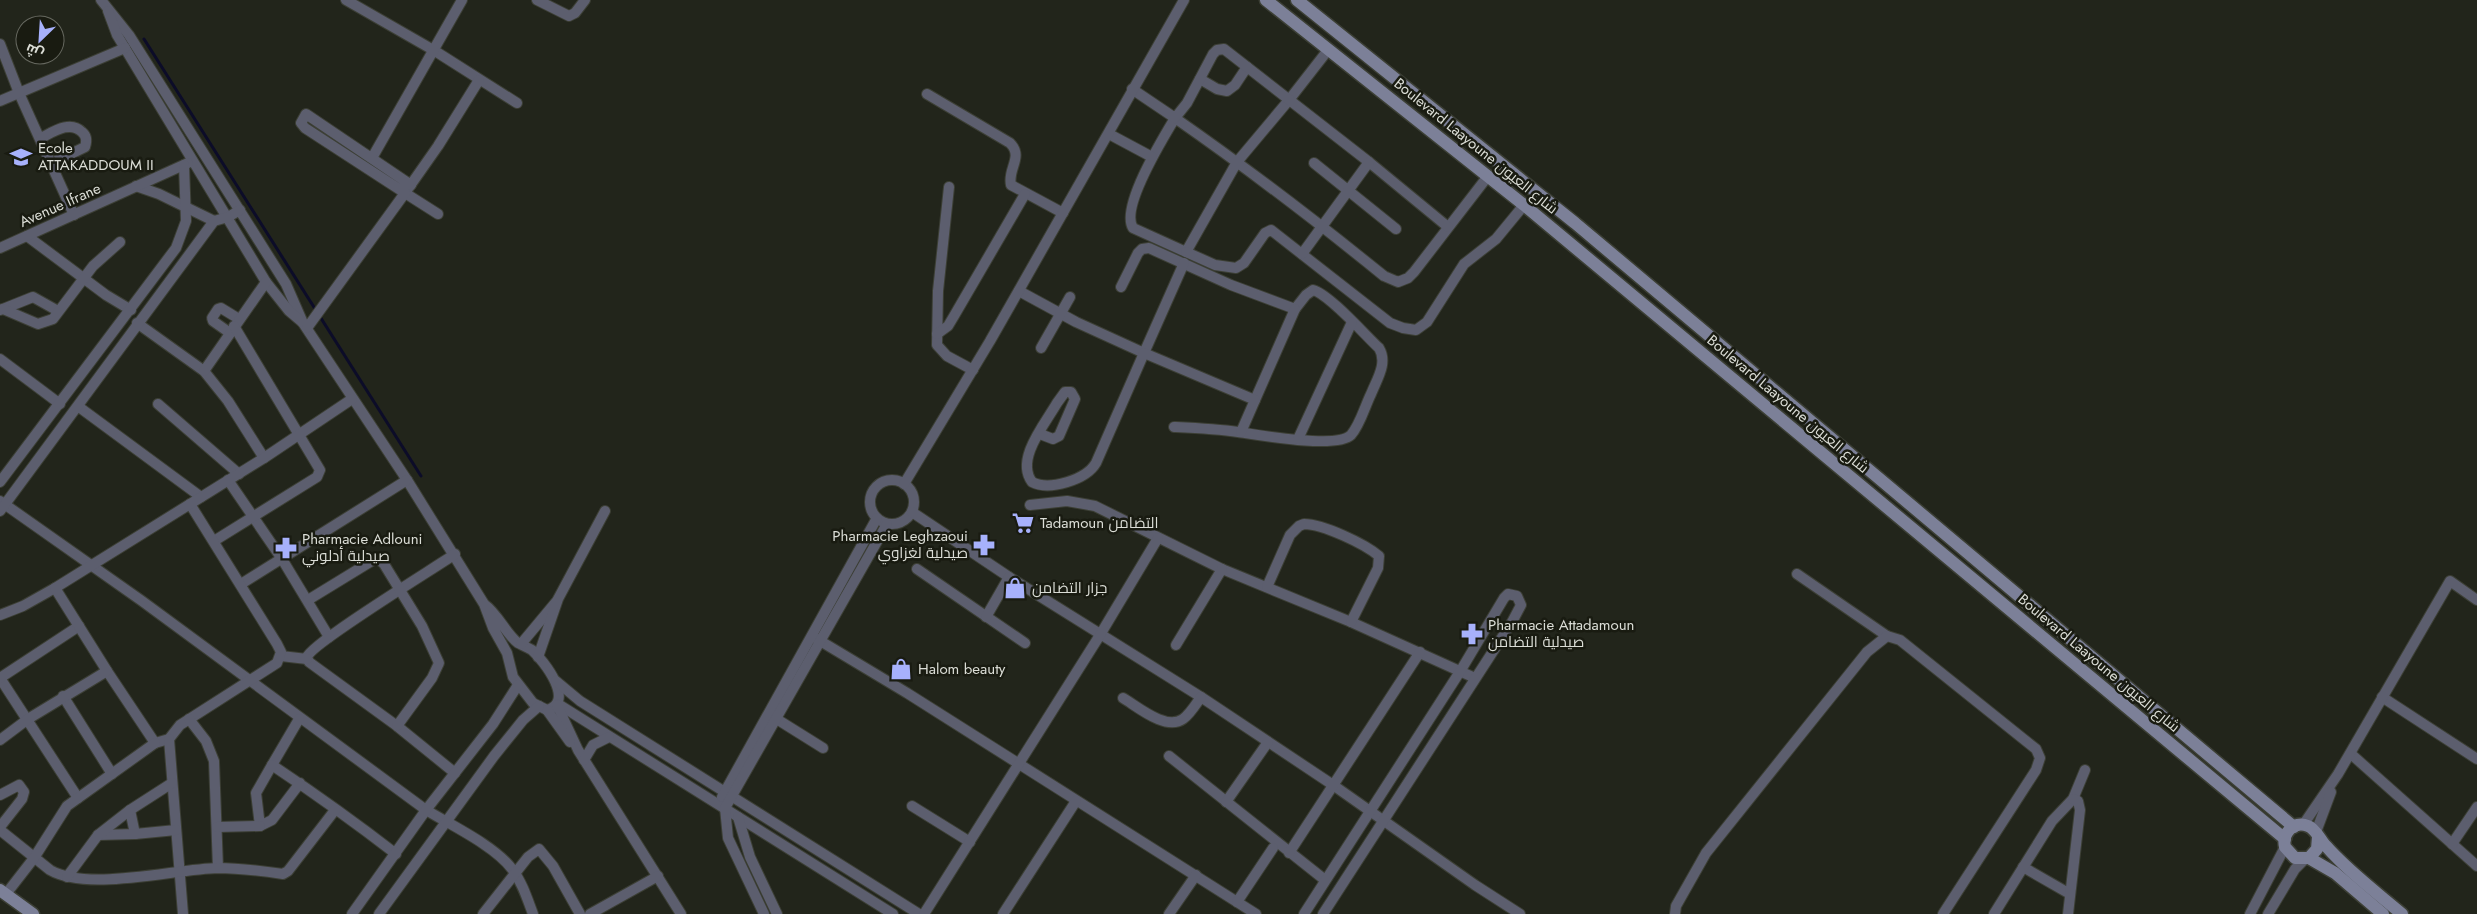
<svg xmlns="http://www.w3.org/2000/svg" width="2477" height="914" font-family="Jost,Cairo,sans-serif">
<rect width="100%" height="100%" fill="#22251b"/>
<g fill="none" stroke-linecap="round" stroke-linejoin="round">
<path stroke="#0c0c28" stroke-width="3" d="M144,39L421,476"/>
<g stroke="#3c3f35" stroke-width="12">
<g id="street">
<path d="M101,0L129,35L286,284L303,323L407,480L484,604L493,628L507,653L513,677L533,703L547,710C576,702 544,661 532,650C527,647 522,645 518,643C506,634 498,614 484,604"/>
<path d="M346,0L435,51L517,103"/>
<path d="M537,0L569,16L575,13L585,0"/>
<path d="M108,11L117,35L266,282L289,311L302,322"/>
<path d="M0,44L19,93L74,215"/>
<path d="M1328,50L1289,100L1237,162L1186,252L1133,228C1120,208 1163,138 1175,118C1247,168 1316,221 1384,276L1398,282L1408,278L1414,272L1488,176"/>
<path d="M1200,79L1217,89L1227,91L1235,85L1247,67"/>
<path d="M1132,89L1175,118L1187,103L1213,54L1217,50L1224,49L1369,162L1448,227"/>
<path d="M927,94L1010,143C1024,157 1007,169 1011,185L1063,213"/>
<path d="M0,101L125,48"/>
<path d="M1109,134L1152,157"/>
<path d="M41,138C53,132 70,120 82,132C87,136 87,141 85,147L52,163"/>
<path d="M372,158L462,0"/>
<path d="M1314,163L1396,229"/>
<path d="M136,186L159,194L214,221"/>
<path d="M949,187L938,291L937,345L947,356L973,370"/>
<path d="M438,214L405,193L438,146L479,80"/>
<path d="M27,236L106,295L131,310"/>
<path d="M0,248L188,163"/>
<path d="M1186,252L1215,265L1236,268L1244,263L1265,233L1271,230L1390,323L1403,328L1416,330L1427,322L1464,264L1496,239L1524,205"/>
<path d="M1302,254L1369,162"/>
<path d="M1121,287L1138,253L1142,249L1149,248L1231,285L1295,309L1306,295L1313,290C1329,294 1365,335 1379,348C1388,363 1377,379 1371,394C1365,406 1360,425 1351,435C1337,449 1259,435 1238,432C1217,429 1195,428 1174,427"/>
<path d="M1019,291L1076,322L1144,353L1184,263"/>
<path d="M3,309L33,297L58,311"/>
<path d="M0,310L3,309L38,324L53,319L93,266L120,242"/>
<path d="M137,323L204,371L228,401L264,458"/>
<path d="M307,328L405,193L305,128L301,123L306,114L411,185"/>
<path d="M230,333L213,321L212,318L218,309L221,308L239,319"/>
<path d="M937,334L948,326L954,316L1025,194"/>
<path d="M1041,348L1070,297"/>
<path d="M0,359L60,404"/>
<path d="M204,371L266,282"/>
<path d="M1255,400L1295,309"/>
<path d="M158,404L239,474"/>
<path d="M79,407L201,497"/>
<path d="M1040,434L1053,439L1059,436L1075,399L1071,392H1065L1057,403C1045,424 1015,459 1032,482C1049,491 1086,480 1096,463L1144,353L1255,400L1241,432"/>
<path d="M1298,439L1352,322"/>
<path d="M228,480L282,559L329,637"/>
<circle cx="892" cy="502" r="22"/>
<path d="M0,482L176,248L186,221L184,165"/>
<path d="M904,484L990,341L1184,0"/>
<path d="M0,501L142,601L426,810C451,825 495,846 512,869C522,882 527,898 533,914"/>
<path d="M1030,505L1067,501L1095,506L1222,569L1351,622L1475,678"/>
<path d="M0,511L214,221L228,217L240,210"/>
<path d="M912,512L1009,577L1201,697L1333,785L1475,885L1520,914"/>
<path d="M214,541L317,477L320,470L234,326"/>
<path d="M455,554C433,569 312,643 307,657L309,662L397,726L455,773"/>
<path d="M917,569L1025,643"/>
<path d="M1797,574L1887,636"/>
<path d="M241,584L407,480"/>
<path d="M1267,587L1290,535L1299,526L1304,524C1323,524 1365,544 1379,556L1378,568L1351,622"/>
<path d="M308,600L375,559H378L384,564L422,626L439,663L432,678L397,726"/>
<path d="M0,615L23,606L55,588"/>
<path d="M986,617L1009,577"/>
<path d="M812,636L907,693L1256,914"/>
<path d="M521,644L556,602"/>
<path d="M1176,645L1222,569"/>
<path d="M281,656L307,659"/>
<path d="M538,657L558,599L605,511"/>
<path d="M107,671L155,743L169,739L180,725L277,663L281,652L277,644L190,504"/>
<path d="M0,678L78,798"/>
<path d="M0,678L79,626"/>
<path d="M556,681L580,701L919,914"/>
<path d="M63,696L112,774"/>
<path d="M2382,697L2477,759"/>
<path d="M1123,698C1138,707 1166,731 1183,719C1190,714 1196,704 1201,697"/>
<path d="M558,704L893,914"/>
<path d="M557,705L578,750L681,914"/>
<path d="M547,710L570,742"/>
<path d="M775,718L823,748"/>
<path d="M189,719L206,741L214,761L218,868"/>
<path d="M169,739L183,914"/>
<path d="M0,740L28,719L107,671L55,588L264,458L352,399"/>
<path d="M2351,754L2477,866"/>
<path d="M1169,756L1325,880"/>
<path d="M584,760L593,745L609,737"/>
<path d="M272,765L299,719"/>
<path d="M300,783L272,820L260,826L256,793L272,765C314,793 356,823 396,854"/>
<path d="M0,795L19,785L24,792L22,799L0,827"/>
<path d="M722,797L877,518"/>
<path d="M1226,802L1268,742"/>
<path d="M912,806L970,842"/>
<path d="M130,810L135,834"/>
<path d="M738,817L750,857L777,914"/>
<path d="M2303,825L2338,774L2450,581L2477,600"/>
<path d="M217,827L260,826"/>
<path d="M0,830L50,870C88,892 174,869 218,868C239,868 262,871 283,874L288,871L335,810"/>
<path d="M2316,832L2331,792"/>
<path d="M98,835L135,834L176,830"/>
<path d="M2452,844L2477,807"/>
<path d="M1289,853L1420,652"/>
<path d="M2023,867L2070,894"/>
<path d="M67,877L98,835L130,810L172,783"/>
<path d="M6,894L34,858L67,806L155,743"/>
<path d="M1237,902L1273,848"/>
<path d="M352,914L426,810L493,724L518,685"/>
<path d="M379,914L494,756L523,720L539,706"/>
<path d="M483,914L528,857L539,849L553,866L580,914"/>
<path d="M590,914L658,876"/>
<path d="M764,914L728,838L725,808L887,524"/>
<path d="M924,914L1100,635L1158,538"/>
<path d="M1003,914L1076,801"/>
<path d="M1169,914L1196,875"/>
<path d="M1304,914L1461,670L1504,598L1508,594L1517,596L1521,605L1512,622L1323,914"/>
<path d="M1675,914L1676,906L1706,853L1867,652L1887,636L1900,640L2036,749L2040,758L2036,770L1943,914"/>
<path d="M1994,914L2052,821L2073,799L2085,770"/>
<path d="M2068,914L2080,810L2078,801L2073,799"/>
<path d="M2250,914L2285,847"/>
<path d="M2268,914L2295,869L2305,859"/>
</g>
</g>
<g stroke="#3c3f35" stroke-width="15">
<g id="secondary">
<path d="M1266,0L1524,205L2285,839"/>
<path d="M1297,0L1575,223L2294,827"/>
<path d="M2318,837L2317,849L2309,858H2295L2285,847C2282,834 2293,820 2308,826C2316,829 2320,840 2326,846C2348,871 2376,892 2402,914"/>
<path d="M2309,858L2335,873L2383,914"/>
<path d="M0,890L33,914"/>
</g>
</g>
<use href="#street" stroke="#5c5e6e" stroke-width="10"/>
<use href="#secondary" stroke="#7c8098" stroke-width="12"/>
</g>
<defs>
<g id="school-bare" transform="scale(1.725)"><path d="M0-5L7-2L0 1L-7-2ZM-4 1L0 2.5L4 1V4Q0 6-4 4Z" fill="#a7b1fc" stroke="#191b11" stroke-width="2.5" paint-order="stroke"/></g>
<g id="supermarket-bare" transform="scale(1.725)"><path d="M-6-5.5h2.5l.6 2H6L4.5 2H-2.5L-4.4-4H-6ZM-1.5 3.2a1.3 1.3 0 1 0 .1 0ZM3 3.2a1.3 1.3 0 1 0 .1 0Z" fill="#a7b1fc" stroke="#191b11" stroke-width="2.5" paint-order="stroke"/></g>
<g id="pharmacy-bare" transform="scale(1.725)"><path d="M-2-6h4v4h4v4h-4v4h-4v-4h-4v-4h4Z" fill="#a7b1fc" stroke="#191b11" stroke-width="2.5" paint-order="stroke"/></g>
<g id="shop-bare" transform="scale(1.725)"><path d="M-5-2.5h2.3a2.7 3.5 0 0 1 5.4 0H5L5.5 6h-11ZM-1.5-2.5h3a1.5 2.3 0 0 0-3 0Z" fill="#a7b1fc" stroke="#191b11" stroke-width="2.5" paint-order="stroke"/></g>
</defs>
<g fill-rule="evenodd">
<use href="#school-bare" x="21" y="157"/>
<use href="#supermarket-bare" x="1023" y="523"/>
<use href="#pharmacy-bare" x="984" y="545"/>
<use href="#pharmacy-bare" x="286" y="548"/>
<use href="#shop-bare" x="1015" y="588"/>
<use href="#pharmacy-bare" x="1472" y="634"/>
<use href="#shop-bare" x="901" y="669"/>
</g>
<g text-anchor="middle" stroke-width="5" stroke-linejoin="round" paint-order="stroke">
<g font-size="15" fill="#dbddd6" stroke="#191b11">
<text transform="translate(1476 146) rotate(39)" y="5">Boulevard Laayoune شارع العيون</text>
<text transform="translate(60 205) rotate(-24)" y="5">Avenue Ifrane</text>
<text transform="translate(1788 404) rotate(40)" y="5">Boulevard Laayoune شارع العيون</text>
<text transform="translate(2099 663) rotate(40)" y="5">Boulevard Laayoune شارع العيون</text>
</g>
<g font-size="15" fill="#dbddd6" stroke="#191b11" text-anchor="start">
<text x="38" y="153">Ecole<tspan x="38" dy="17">ATTAKADDOUM II</tspan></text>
<text x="1040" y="528">Tadamoun التضامن</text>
<text x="968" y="541" text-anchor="end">Pharmacie Leghzaoui<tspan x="968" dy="17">صيدلية لغزاوي</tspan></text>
<text x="302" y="544">Pharmacie Adlouni<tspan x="302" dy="17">صيدلية أدلوني</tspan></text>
<text x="1032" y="593">جزار التضامن</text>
<text x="1488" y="630">Pharmacie Attadamoun<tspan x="1488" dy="17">صيدلية التضامن</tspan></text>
<text x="918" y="674">Halom beauty</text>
</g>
</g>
<g transform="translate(40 40) rotate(205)"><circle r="24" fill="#191b11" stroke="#676960"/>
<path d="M0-4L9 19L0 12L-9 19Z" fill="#a7b1fc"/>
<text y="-8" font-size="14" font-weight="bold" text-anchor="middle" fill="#dbddd6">ش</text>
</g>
</svg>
